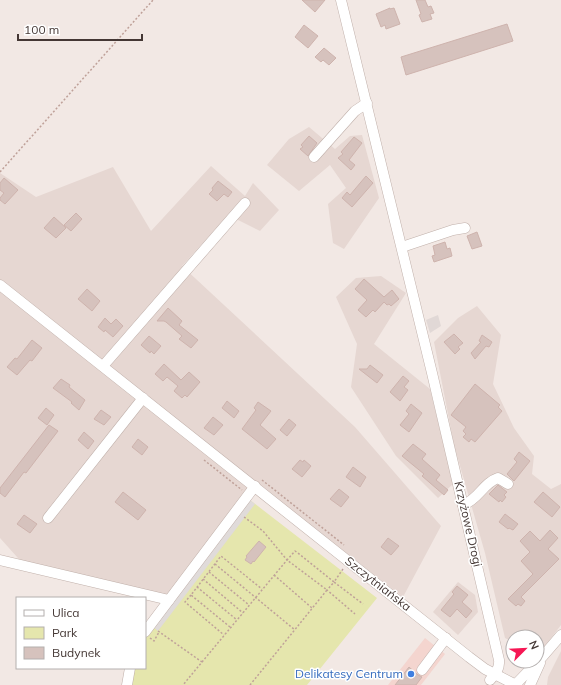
<svg xmlns="http://www.w3.org/2000/svg" width="561" height="685" font-family="Mulish,sans-serif">
<rect width="100%" height="100%" fill="#f2e8e4"/>
<g fill="#e6d7d2">
<path d="M309,127L335,149L350,136L362,135L379,198L344,249L333,243L328,204L346,188L330,165L299,191L267,165L289,139Z"/>
<path d="M211,166L245,196L253,183L279,210L260,231L228,215L182,266L355,427L441,526L403,597L254,481L164,603L26,567L0,538V173L36,197L113,167L151,231Z"/>
<path d="M381,276L406,293L374,344L430,389L453,484L438,498L396,456L351,387L357,344L336,297L356,278Z"/>
<path d="M477,306L501,335L493,384L514,428L534,456L532,474L551,489L561,484V625L538,655L537,637H513V642L505,638L485,553L454,445L434,342L458,318Z"/>
<path d="M458,582L475,595L478,612L458,635L433,612Z"/>
<path d="M561,651V685H547L548,677Z"/>
</g>
<path fill="#f4d5cf" d="M425,638L445,654L421,685H388Z"/>
<path fill="#e1d8d6" d="M438,315L441,326L430,333L426,320Z"/>
<path fill="#e5e6ad" d="M250,500L377,598L307,685H130L134,668H145V638Z"/>
<path fill="#e0dbda" d="M250,500L255,504L158,631L153,627Z"/>
<g fill="#d6c2bd" stroke="#ceb3ad">
<path d="M302,0H325L315,12Z"/>
<path d="M416,0H425L428,7L431,6L434,13L430,14L432,19L422,22L419,15L421,14Z"/>
<path d="M390,8V9L394,8L400,24L386,29L385,25L381,27L376,14Z"/>
<path d="M507,24L513,41L406,75L401,57Z"/>
<path d="M304,25L318,36L308,48L295,37Z"/>
<path d="M324,48L336,58L329,65L323,60L321,62L315,57Z"/>
<path d="M309,136L317,143L308,156L300,149L303,147L301,145Z"/>
<path d="M354,137L362,143L349,160L355,165L351,170L338,158L343,154L341,152Z"/>
<path d="M366,176L373,183L352,207L342,198L347,192L350,195Z"/>
<path d="M4,178L18,190L5,204L0,200V198L4,193L0,190V183Z"/>
<path d="M218,181L232,192L228,197L224,194L217,201L209,194L213,190L212,188Z"/>
<path d="M76,213L82,219L71,231L64,225Z"/>
<path d="M54,217L66,228L56,238L44,228Z"/>
<path d="M477,232L482,246L472,249L467,236Z"/>
<path d="M445,242L447,249L450,248L452,256L434,262L432,256L435,255L433,246Z"/>
<path d="M364,279L384,297L392,290L399,299L391,306L389,304L387,305L384,302L375,312L373,310L366,317L358,310L367,300L355,289Z"/>
<path d="M87,289L100,301L92,311L78,299Z"/>
<path d="M168,308L182,321L179,325L198,340L191,348L179,339L182,336L166,322L164,321H157Z"/>
<path d="M105,318L111,324L116,319L123,326L113,337L105,330L104,332L98,327Z"/>
<path d="M454,334L463,343L458,347L460,349L455,354L444,342Z"/>
<path d="M482,335L492,342L489,347L486,346L475,359L471,353L481,342L479,341Z"/>
<path d="M149,336L161,346L154,354L151,351L150,353L141,345Z"/>
<path d="M32,340L42,348L32,361L30,360L17,375L7,367L15,358L17,359Z"/>
<path d="M164,364L181,380L189,372L200,382L187,397L185,395L182,398L174,391L178,386L167,377L163,381L155,374Z"/>
<path d="M370,365L383,375L377,383L359,369H367Z"/>
<path d="M403,376L409,381L404,387L408,390L400,401L390,392Z"/>
<path d="M61,379L70,385L69,387L85,400L79,410L71,403L72,402L53,388Z"/>
<path d="M475,384L500,405L498,407L502,411L475,442L471,439L469,442L463,437L466,434L463,431L466,427L451,415Z"/>
<path d="M227,401L239,411L234,418L222,408Z"/>
<path d="M258,402L271,411L260,425L276,439L267,449L242,429L256,410L254,408Z"/>
<path d="M411,404L422,413L409,432L400,425L409,414L406,411Z"/>
<path d="M46,408L54,415L47,425L38,418Z"/>
<path d="M101,410L111,417L104,425L94,419Z"/>
<path d="M213,417L223,425L214,435L204,428Z"/>
<path d="M289,419L296,425L287,436L280,430Z"/>
<path d="M49,425L58,431L26,473L24,472L5,497L0,493V488Z"/>
<path d="M84,432L94,441L88,449L78,440Z"/>
<path d="M138,439L148,447L142,455L132,447Z"/>
<path d="M413,444L426,454L422,459L440,475L436,480L448,490L444,495L422,476L424,474L402,456Z"/>
<path d="M519,452L530,461L514,481L507,474L517,462L514,459Z"/>
<path d="M300,460L303,462L304,460L311,466L302,477L292,469Z"/>
<path d="M353,467L366,477L360,487L346,477Z"/>
<path d="M498,485L507,492L504,495L506,497L502,502L500,500L499,502L489,494Z"/>
<path d="M339,489L349,497L341,507L330,499Z"/>
<path d="M123,492L146,510L138,520L115,502Z"/>
<path d="M543,492L560,507L552,517L534,502Z"/>
<path d="M505,514L518,524L513,530L509,528L508,529L499,522Z"/>
<path d="M24,515L37,524L30,533L17,524Z"/>
<path d="M550,530L558,538L548,549L559,559L521,597L525,601L521,606L518,604L516,606L508,599L533,574L521,561L530,552L520,541L530,531L540,541Z"/>
<path d="M388,538L399,546L391,555L381,547Z"/>
<path d="M259,541L266,547L254,562L253,561L251,564L245,560L247,557L246,556Z"/>
<path d="M457,586L468,595L462,602L472,611L466,618L457,609L450,617L441,610L454,594L452,592Z"/>
<path d="M409,667L418,675L422,677L416,685H395Z"/>
</g>
<g fill="none" stroke-linecap="round" stroke-linejoin="round">
<g stroke="#c0b0aa" stroke-width="11">
<g id="minor">
<path d="M341,0L432,373L499,660C500,668 496,674 490,680"/>
<path d="M314,157L355,111L367,103"/>
<path d="M402,247L453,230L465,228"/>
<path d="M0,285L469,657L485,669L514,684"/>
<path d="M103,366L245,203"/>
<path d="M463,505C479,499 483,483 498,478L508,484"/>
<path d="M48,518L143,398"/>
<path d="M0,560L169,600"/>
<path d="M145,632L255,486"/>
<path d="M422,670L446,638"/>
<path d="M517,683L543,656L561,635"/>
<path d="M127,685L130,668"/>
<path d="M530,685L540,663"/>
</g>
</g>
<g stroke="#bfa199" stroke-width="1.5" stroke-dasharray="2 2" stroke-linecap="butt">
<path d="M0,172L153,0"/>
<path d="M204,460L242,490"/>
<path d="M262,480L344,545"/>
<path d="M215,564L295,630"/>
<path d="M343,569L334,582L363,604"/>
<path d="M209,572L249,605"/>
<path d="M274,575L312,608"/>
<path d="M203,579L243,613"/>
<path d="M197,587L237,620"/>
<path d="M191,595L185,602L224,635"/>
<path d="M230,627L191,595L221,556L262,589"/>
<path d="M158,631L202,662L183,685"/>
<path d="M150,638L154,641L159,632"/>
<path d="M202,662L287,560L263,531L244,517"/>
<path d="M250,685L327,590L287,560L295,551L298,553L334,582L327,590L355,614"/>
</g>
<use href="#minor" stroke="#fff" stroke-width="10"/>
</g>
<circle fill="#3f7fe0" stroke="#fff" stroke-width="1.5" cx="411" cy="674" r="4"/>
<g text-anchor="middle" stroke-width="3" stroke-linejoin="round" paint-order="stroke">
<g font-size="12" fill="#443734" stroke="#fff">
<text transform="translate(468 524) rotate(77)" y="4">Krzyżowe Drogi</text>
<text transform="translate(378 584) rotate(38)" y="4">Szczytniańska</text>
</g>
<g font-size="12" fill="#366cbe" stroke="#fff" text-anchor="end">
<text x="403" y="678">Delikatesy Centrum</text>
</g>
</g>
<rect x="16" y="597" width="130" height="72" fill="#ffffff" stroke="#b4afae"/>
<rect x="24" y="610" width="20" height="6" fill="#ffffff" stroke="#b4afae"/>
<text x="52" y="617" font-size="12" fill="#443734">Ulica</text>
<rect x="24" y="627" width="20" height="12" fill="#e5e6ad" stroke="#b4afae"/>
<text x="52" y="637" font-size="12" fill="#443734">Park</text>
<rect x="24" y="647" width="20" height="12" fill="#d6c2bd" stroke="#b4afae"/>
<text x="52" y="657" font-size="12" fill="#443734">Budynek</text>
<g transform="translate(525 649) rotate(66)"><circle r="19" fill="#ffffff" stroke="#b4afae"/>
<path d="M0-3L7 15L0 10L-7 15Z" fill="#f61754"/>
<text y="-6" font-size="11" font-weight="bold" text-anchor="middle" fill="#443734">N</text>
</g>
<path d="M18 34v6h124v-6" fill="none" stroke="#443734" stroke-width="2"/>
<text x="24" y="34" font-size="12" fill="#443734" stroke="#ffffff" stroke-width="3" paint-order="stroke">100 m</text>
</svg>
